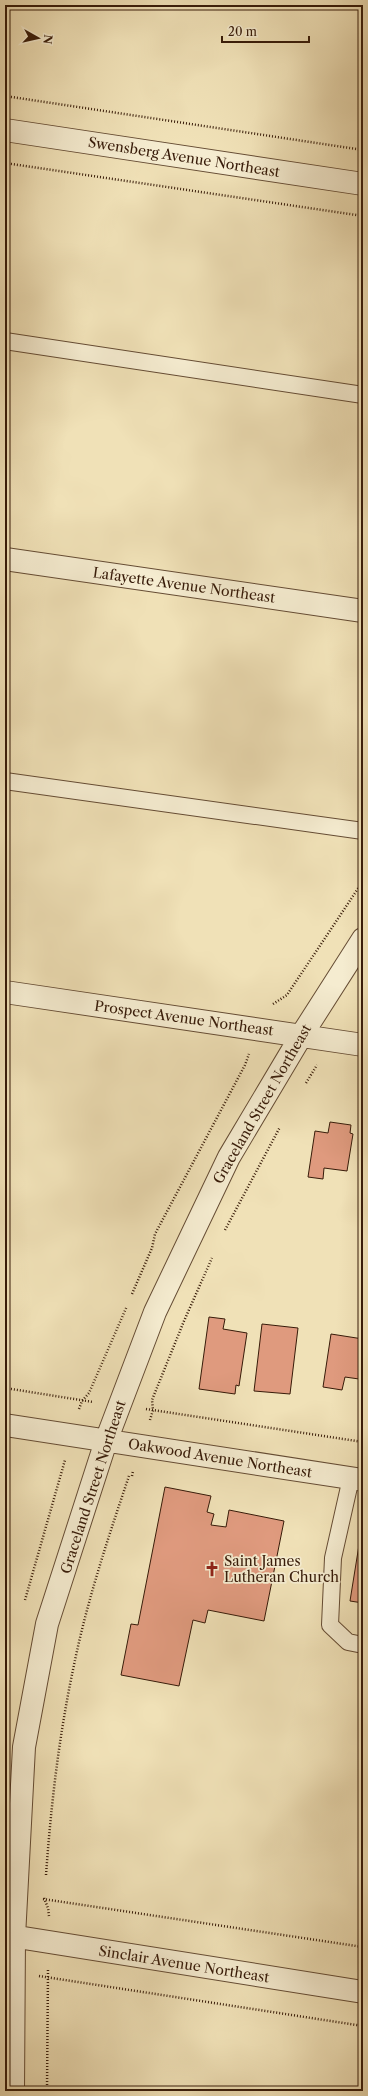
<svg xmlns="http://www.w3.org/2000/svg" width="368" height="2096" viewBox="0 0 368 2096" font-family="'Libre Caslon Text',serif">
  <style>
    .building { fill: #df9a7e; stroke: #371b09 }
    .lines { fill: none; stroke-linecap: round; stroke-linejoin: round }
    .service-casing { stroke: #654c34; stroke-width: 18 }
    .minor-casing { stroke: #654c34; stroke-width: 24 }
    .path { stroke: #371b09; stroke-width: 2.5; stroke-dasharray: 1 2; stroke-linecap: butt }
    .service { stroke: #f5ecd0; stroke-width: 16 }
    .minor { stroke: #f5ecd0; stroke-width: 22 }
    .labels { text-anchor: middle; stroke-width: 3.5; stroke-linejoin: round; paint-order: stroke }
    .street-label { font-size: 14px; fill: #371b09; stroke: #f5ecd0 }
    .poi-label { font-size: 14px; fill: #371b09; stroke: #f5ecd0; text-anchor: start }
  </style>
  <rect width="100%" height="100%" fill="#f0e1b7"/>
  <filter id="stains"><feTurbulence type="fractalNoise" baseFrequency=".005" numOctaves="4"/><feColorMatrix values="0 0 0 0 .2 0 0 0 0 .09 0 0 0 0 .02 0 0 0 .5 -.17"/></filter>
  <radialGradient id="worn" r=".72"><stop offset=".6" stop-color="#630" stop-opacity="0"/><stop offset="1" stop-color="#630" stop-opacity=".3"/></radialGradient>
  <path class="building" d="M330,1122L351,1125L350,1133L353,1134L347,1171L324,1168L323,1179L308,1177L315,1131L328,1133Z
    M209,1317L225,1319L223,1329L247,1333L239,1386L236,1385L235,1394L199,1389Z
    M262,1324L298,1328L290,1394L254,1391Z
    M331,1334L363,1339L359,1379L345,1377L342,1390L323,1387Z
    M165,1487L211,1496L207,1512L214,1514L211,1525L226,1527L229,1510L284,1521L264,1621L208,1610L205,1623L193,1620L179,1686L121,1675L131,1624L138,1625Z
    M359,1545L363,1546V1603L350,1601Z"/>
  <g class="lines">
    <g class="service-casing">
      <path id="service" d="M5,341L363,395
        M5,781L363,831
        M351,1478L333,1558L330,1625L348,1642L363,1645"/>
    </g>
    <g class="minor-casing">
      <path id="minor" d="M5,130L363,184
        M5,559L363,611
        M5,992L363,1045
        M5,1425L363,1480
        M5,1935L363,1992
        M13,2091L14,1937L24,1747L47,1624L106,1441L155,1312L229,1157L301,1036L363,939"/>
    </g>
    <path class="path" d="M5,96L363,150
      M5,163L363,216
      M273,1004L287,995L363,881
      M306,1083L317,1065
      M225,1230L280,1127
      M132,1294L152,1248L155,1234L245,1065L249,1054
      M5,1388L93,1402
      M79,1409L82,1401L89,1393L127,1306
      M146,1409L363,1442
      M150,1420L153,1410L152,1400L184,1321L212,1258
      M132,1476L133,1471
      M25,1600L65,1460
      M5,1692L9,1675
      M46,1875C51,1805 59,1735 74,1665C87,1601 108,1538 129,1476
      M44,1898L48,1908L49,1916
      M43,1899L363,1947
      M39,1976L363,2026
      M47,2091L48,1969"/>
    <use href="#service" class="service"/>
    <use href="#minor" class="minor"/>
  </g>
  <defs>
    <g id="church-bare" transform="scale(1.2)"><path d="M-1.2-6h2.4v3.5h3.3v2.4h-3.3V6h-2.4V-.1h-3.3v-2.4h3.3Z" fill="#8f2418" stroke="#f5ecd0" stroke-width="2.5" paint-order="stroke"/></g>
  </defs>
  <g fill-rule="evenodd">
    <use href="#church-bare" x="212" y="1569"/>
  </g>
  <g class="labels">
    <g class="street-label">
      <text transform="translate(184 157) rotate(9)" y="5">Swensberg Avenue Northeast</text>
      <text transform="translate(184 585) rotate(8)" y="5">Lafayette Avenue Northeast</text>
      <text transform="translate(184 1018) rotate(8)" y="5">Prospect Avenue Northeast</text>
      <text transform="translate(262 1104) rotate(-60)" y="5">Graceland Street Northeast</text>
      <text transform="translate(220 1458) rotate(9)" y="5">Oakwood Avenue Northeast</text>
      <text transform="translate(93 1487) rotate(-72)" y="5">Graceland Street Northeast</text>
      <text transform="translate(184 1964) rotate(9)" y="5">Sinclair Avenue Northeast</text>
    </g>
    <g class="poi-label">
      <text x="224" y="1566">Saint James<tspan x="224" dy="16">Lutheran Church</tspan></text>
    </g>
  </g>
  <rect width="368" height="2096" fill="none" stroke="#f0e1b7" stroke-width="20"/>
  <rect x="6" y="6" width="356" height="2084" fill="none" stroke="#371b09" stroke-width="2"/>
  <rect x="10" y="10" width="348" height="2076" fill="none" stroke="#371b09"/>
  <g transform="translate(38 38) rotate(98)" stroke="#f5ecd0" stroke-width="3" paint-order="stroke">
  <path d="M0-3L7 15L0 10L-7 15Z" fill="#371b09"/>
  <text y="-6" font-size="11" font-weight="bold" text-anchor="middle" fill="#371b09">N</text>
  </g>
  <path d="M222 36v6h87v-6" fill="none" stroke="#371b09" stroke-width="2"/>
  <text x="228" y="36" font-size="12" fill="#371b09" stroke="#f5ecd0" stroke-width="3" paint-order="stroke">20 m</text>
  <rect width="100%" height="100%" filter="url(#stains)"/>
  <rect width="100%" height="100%" fill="url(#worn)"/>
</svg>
